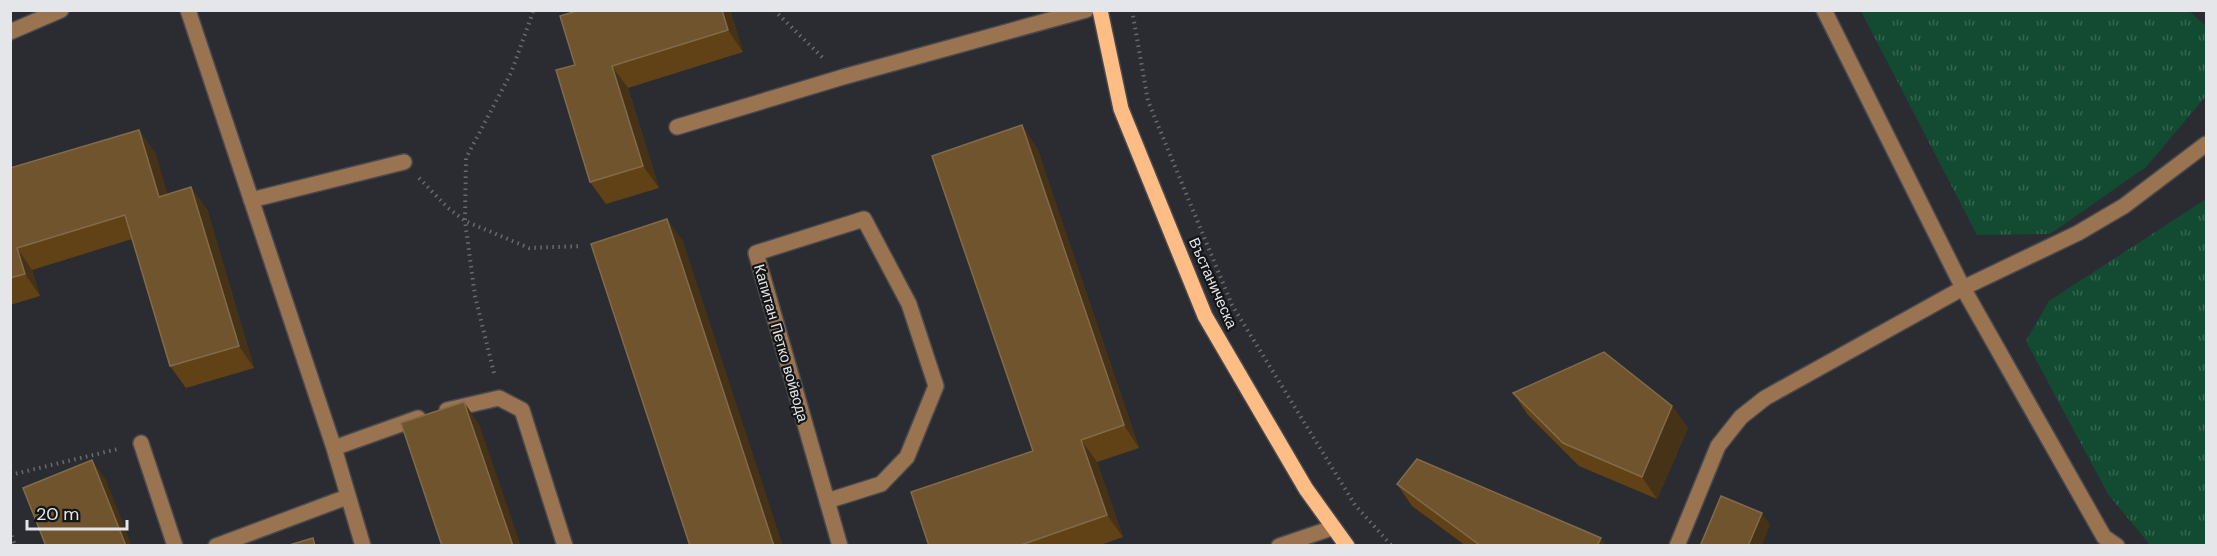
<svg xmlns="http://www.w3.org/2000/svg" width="2217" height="556" viewBox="0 0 2217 556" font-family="'DM Sans',sans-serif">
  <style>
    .grass { fill: url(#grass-tufts) }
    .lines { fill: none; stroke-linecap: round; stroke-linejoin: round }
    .minor-casing { stroke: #494a4e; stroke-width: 18 }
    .major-casing { stroke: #494a4e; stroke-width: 18 }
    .path { stroke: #696a6e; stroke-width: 4; stroke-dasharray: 1.5 4.5; stroke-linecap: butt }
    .minor { stroke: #9a7351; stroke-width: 15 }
    .major { stroke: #fdbd84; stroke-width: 15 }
    .wall { fill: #614216 }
    .shaded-wall { fill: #453217 }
    .building { fill: #6f542d; stroke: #826b4a; stroke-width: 1.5 }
    .labels { text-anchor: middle; stroke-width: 4.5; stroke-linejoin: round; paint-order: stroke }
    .street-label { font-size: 15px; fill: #e5e6e9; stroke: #141517 }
  </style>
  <defs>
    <pattern id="grass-tufts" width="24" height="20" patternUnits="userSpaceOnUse" patternTransform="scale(1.5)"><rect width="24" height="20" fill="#134a32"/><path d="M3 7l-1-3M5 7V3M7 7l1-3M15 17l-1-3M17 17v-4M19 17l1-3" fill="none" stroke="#356450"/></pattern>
  </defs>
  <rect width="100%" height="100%" fill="#2b2c31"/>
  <path class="grass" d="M1861,11H2189L2206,26V96L2146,167L2050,234L1977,235Z
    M2206,199V545H2150L2108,494L2026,341L2049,301Z"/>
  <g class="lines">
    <g class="minor-casing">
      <path id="minor" d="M188,10L334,448L363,546
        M1824,10L1963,288L2104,537L2117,546
        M10,32L61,10
        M677,127L843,77L1086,10
        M251,200L404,162
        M447,410L499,398L522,410L565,546
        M141,443L175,546
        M334,448L418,418
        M827,501L881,484L907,457L936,386L909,304L864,219L756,253L840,546
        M216,546L347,497
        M1279,546L1332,528
        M1677,546L1718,446L1741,417L1765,398L1963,288L2078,233L2124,206L2206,144"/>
    </g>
    <g class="major-casing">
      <path id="major" d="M1100,10L1121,109L1205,316L1306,489L1347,546"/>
    </g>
    <path class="path" d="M774,10L823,58
      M1132,10L1148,101L1232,305L1355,505L1392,546
      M419,178L448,208L465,221L529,248L582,246
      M494,373L475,296L465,221L466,158L511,73L533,12L537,10
      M10,475L118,449
      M10,530L15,546"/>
    <use href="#minor" class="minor"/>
    <use href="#major" class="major"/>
  </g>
  <path class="wall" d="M580,10H730L743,52L628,88L659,188L606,204L590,182L575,65Z
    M1037,148L1139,448L1097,462L1123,537L1098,546H929L1033,451Z
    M155,152L167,194L207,209L254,368L186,388L170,366L132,239L32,270L40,296L10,305V168Z
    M1513,393L1672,406L1688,428L1657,499L1579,466L1528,415Z
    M1397,484L1606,546H1466L1412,506Z"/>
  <path class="shaded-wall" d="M722,10H730L743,52L728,30Z
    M612,66L628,88L659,188L643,166Z
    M1022,125L1037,148L1139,448L1124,425Z
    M139,130L155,152L175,219L159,197Z
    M191,187L207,209L254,368L239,346Z
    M667,219L683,241L783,546H774Z
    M17,248L32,270L40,296L25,274Z
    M464,402L479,424L521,546H513Z
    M1672,406L1688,428L1657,499L1642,477Z
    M1081,440L1097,462L1123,537L1107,515Z
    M92,460L106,480L132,546H126Z
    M1762,513L1770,525L1762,546H1748Z
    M1601,538L1606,546H1597Z"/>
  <path class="building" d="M580,10H722L728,30L612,66L643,166L590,182L556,70L575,65L560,16Z
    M1022,125L1124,425L1081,440L1107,515L1018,546H929L911,492L1033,451L932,156Z
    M139,130L159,197L191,187L239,346L170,366L125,215L17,248L25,274L10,278V168Z
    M667,219L774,546H690L591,244Z
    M1604,352L1672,406L1642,477L1563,443L1513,393Z
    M464,402L513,546H442L401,423Z
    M1417,459L1601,538L1597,546H1481L1397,484Z
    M92,460L126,546H46L23,488Z
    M1721,496L1762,513L1748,546H1704L1701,544Z
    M313,538L315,546H286Z"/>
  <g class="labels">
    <g class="street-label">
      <text transform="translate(1213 283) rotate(66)" y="5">Въстаническа</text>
      <text transform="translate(781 343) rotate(74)" y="5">Капитан Петко войвода</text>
    </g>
  </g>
  <rect width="2217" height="556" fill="none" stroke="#e5e6e9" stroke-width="24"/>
  <path d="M27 520v9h100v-9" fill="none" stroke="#e5e6e9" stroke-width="3"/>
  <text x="36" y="520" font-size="18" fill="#e5e6e9" stroke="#141517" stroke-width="4.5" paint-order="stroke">20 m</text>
</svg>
